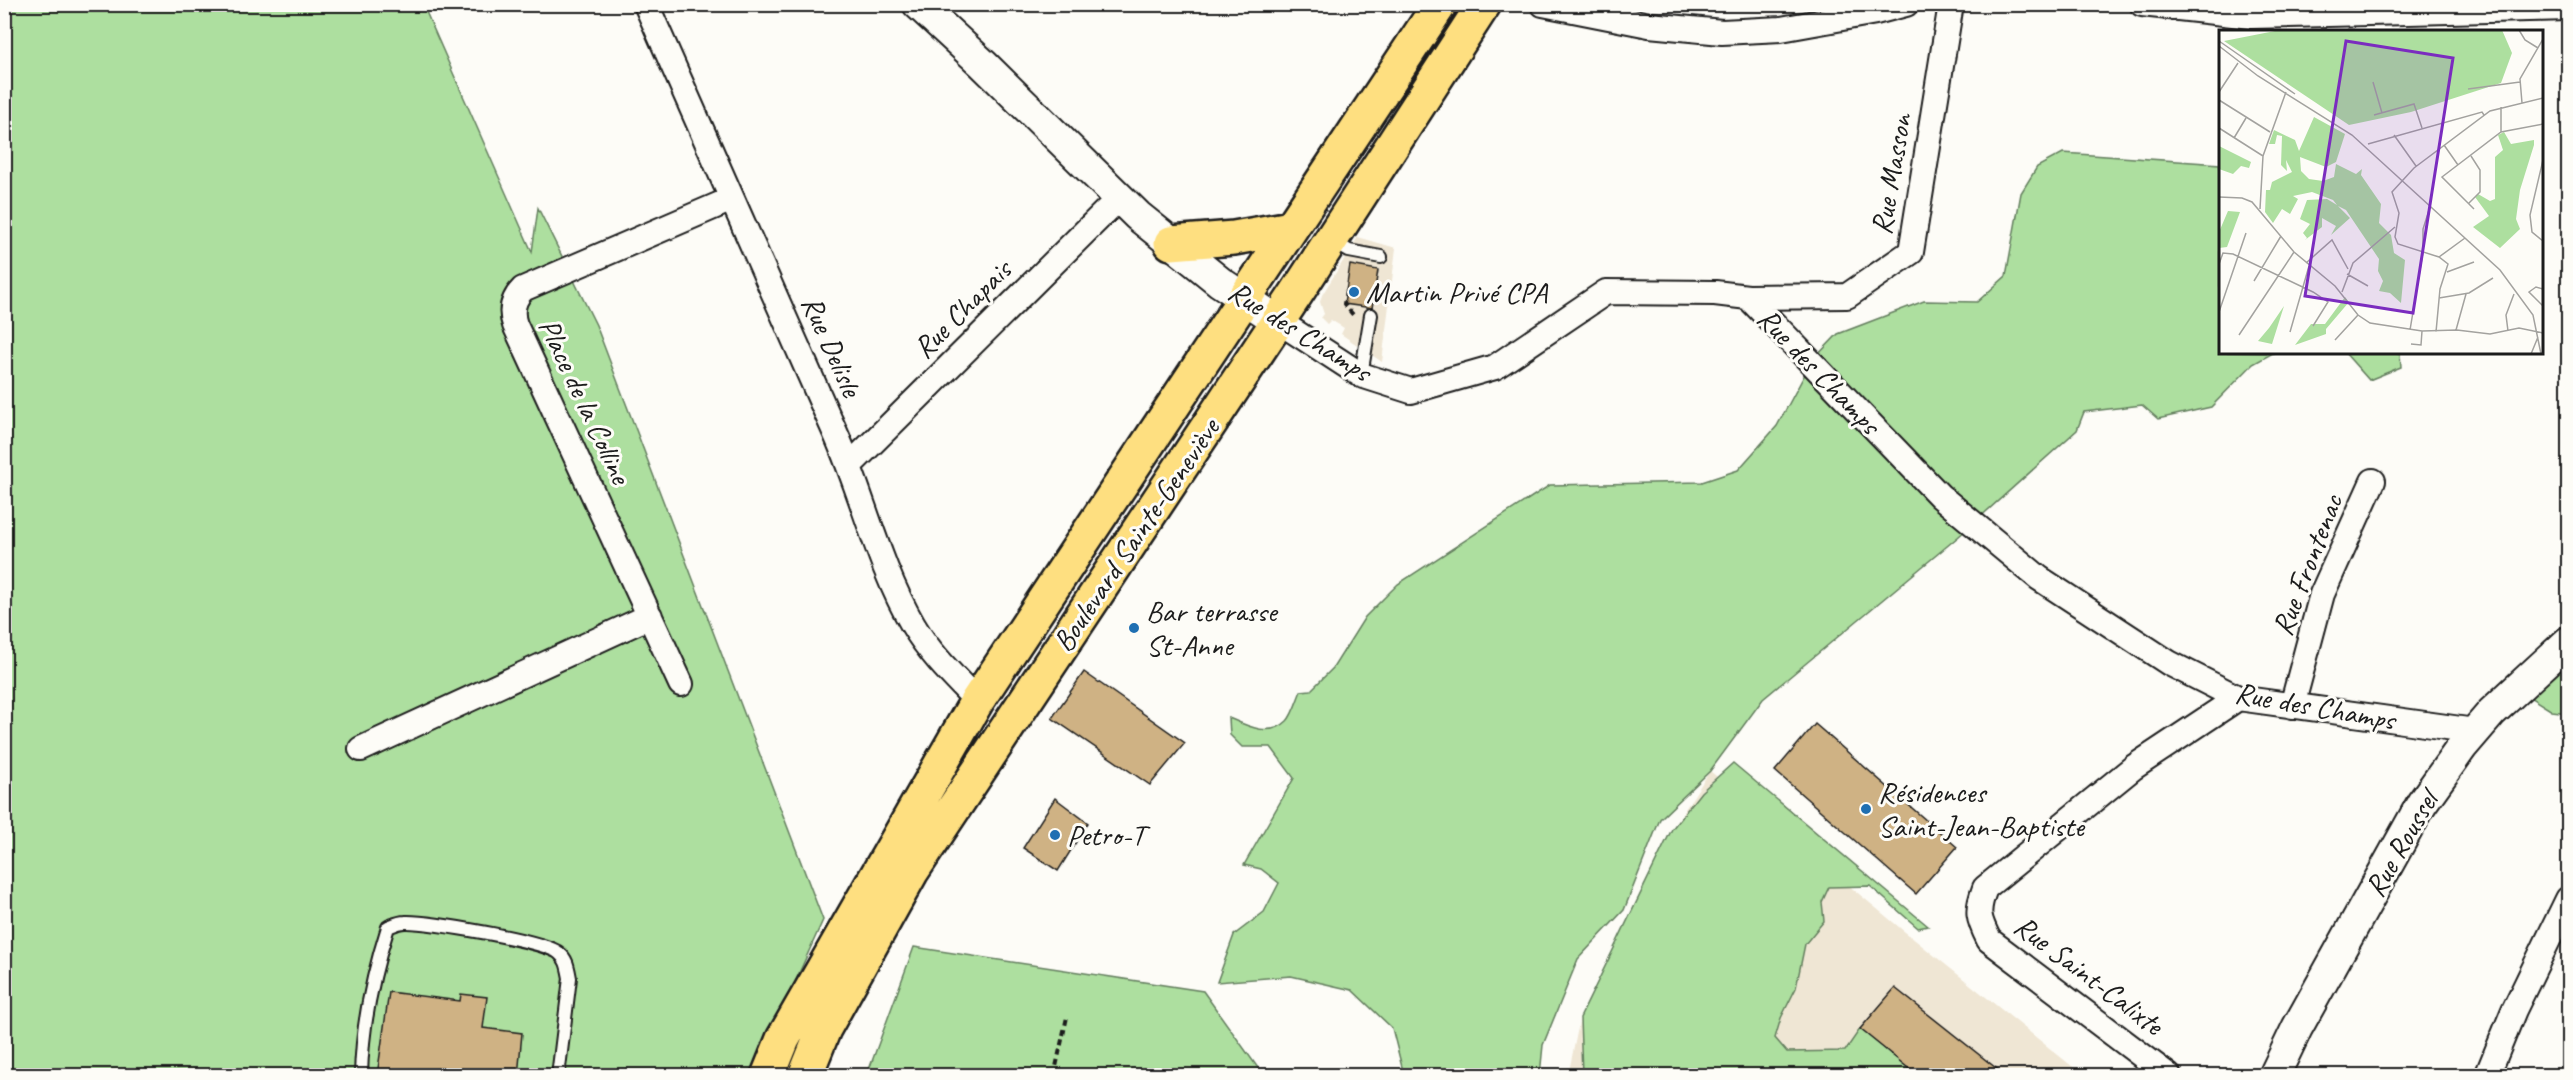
<svg xmlns="http://www.w3.org/2000/svg" width="2573" height="1080" viewBox="0 0 2573 1080" font-family="Caveat,sans-serif">
  <style>
    .built { fill: #efe6d4 }
    .green { fill: #addf9f; stroke: #647e5e; stroke-width: 1.5 }
    .building { fill: #cfb284; stroke: #1c1c1c; stroke-width: 1.5 }
    .lines { fill: none; stroke-linecap: round; stroke-linejoin: round }
    .service-casing { stroke: #1c1c1c; stroke-width: 16 }
    .minor-casing { stroke: #1c1c1c; stroke-width: 28 }
    .tertiary-casing { stroke: #1c1c1c; stroke-width: 34 }
    .primary-casing { stroke: #1c1c1c; stroke-width: 38 }
    .path { stroke: #1c1c1c; stroke-width: 4; stroke-dasharray: 6 4.5; stroke-linecap: butt }
    .service { stroke: #fdfcf7; stroke-width: 12 }
    .minor { stroke: #fdfcf7; stroke-width: 24 }
    .tertiary { stroke: #fdfcf7; stroke-width: 30 }
    .primary { stroke: #fedf80; stroke-width: 33 }
    .poi-dot { fill: #1f6fb2; stroke: #fdfcf7; stroke-width: 2 }
    .labels { text-anchor: middle; stroke-width: 6; stroke-linejoin: round; paint-order: stroke }
    .street-label { font-size: 30px; fill: #1c1c1c; stroke: #fdfcf7 }
    .poi-label { font-size: 30px; fill: #1c1c1c; stroke: #fdfcf7; text-anchor: start }
    .inset-road { fill: none; stroke: #a3a29f; stroke-width: 1.5 }
    .view { fill: #7b2cbf; fill-opacity: 0.15; stroke: #7b2cbf; stroke-width: 3 }
    .inset-edge { fill: none; stroke: #1c1c1c; stroke-width: 3 }
  </style>
  <rect width="100%" height="100%" fill="#fdfcf7"/>
  <filter id="ink" filterUnits="userSpaceOnUse"><feTurbulence type="fractalNoise" baseFrequency=".0167" numOctaves="2"/><feDisplacementMap in="SourceGraphic" scale="12" xChannelSelector="R" yChannelSelector="G"/><feConvolveMatrix kernelMatrix="1 2 1 2 8 2 1 2 1" color-interpolation-filters="sRGB"/></filter>
  <g filter="url(#ink)">
    <path class="built" d="M1358,237L1396,248L1382,362L1341,334L1344,328L1331,320L1327,324L1321,318L1324,314L1320,302L1322,295Z
      M1710,771L1905,932L2083,1075L1568,1076L1580,1018L1672,829Z"/>
    <path class="green" d="M5,5H423L532,252L538,208L596,325L823,920L753,1075L5,1076Z
      M2063,153L2220,164V352L2273,353L2253,364L2211,407L2158,419L2142,405L2084,412L2077,430L1958,537L1763,699L1710,771L1660,819L1624,910L1578,959L1543,1045L1540,1075H1404L1392,1028L1352,990L1291,976L1217,982L1234,935L1264,912L1279,883L1261,869L1244,865L1294,778L1271,747H1242L1230,735L1229,718C1247,726 1270,738 1287,721C1293,715 1297,700 1301,691L1311,690L1333,668L1365,617L1398,584L1550,485L1702,482L1738,470L1777,426L1812,361L1838,334L1924,301L1977,302L2006,276L2021,193L2037,167Z
      M2345,353H2400L2401,367L2369,380Z
      M2568,651V713L2552,711L2520,691Z
      M1733,763L1928,926L1918,928L1870,886L1829,887L1822,902L1824,921L1805,944L1796,988L1781,1018L1775,1038L1787,1052L1845,1051L1860,1029L1918,1075H1582L1580,1018L1672,829L1701,792Z
      M914,947L1203,991L1263,1075H867Z"/>
    <path class="building" d="M1350,265L1378,270L1372,308L1344,304Z
      M1084,672L1185,743L1150,785L1052,718Z
      M1815,724L1957,847L1916,894L1775,771Z
      M1055,798L1088,823L1058,871L1023,848Z
      M1895,988L2006,1076H1918L1860,1029Z
      M389,992L460,1001L461,994L487,997L483,1028L522,1033L518,1076H377Z"/>
    <g class="lines">
      <g class="service-casing">
        <path id="service" d="M1332,241L1349,251L1381,257
          M1361,375L1371,315
          M361,1076C362,1026 373,974 388,927C393,925 399,922 405,922C427,921 545,941 559,953C567,959 568,968 570,978L558,1076"/>
      </g>
      <g class="minor-casing">
        <path id="minor" d="M646,4C709,147 772,289 835,432C863,495 878,565 913,625C930,654 954,677 977,701
          M1543,4L1649,25L1722,32L1781,29L1876,12L1906,4
          M2142,4L2251,16L2568,8
          M1748,297L1940,496L2039,578L2169,663L2238,698L2475,731
          M1278,321L1361,375L1411,391L1495,367L1606,292L1715,293L1748,297L1847,296L1911,252L1951,4
          M850,465L1119,198
          M681,684L515,325C510,311 513,299 523,289L732,199
          M2292,706L2322,594L2373,481
          M361,749L650,616
          M2169,1076L1989,940C1978,918 1976,912 1985,888L2134,767L2238,698
          M2487,1076L2514,1010L2568,899"/>
      </g>
      <g class="tertiary-casing">
        <path id="tertiary" d="M918,4L983,64L1138,216L1220,282L1278,321
          M2274,1076L2297,1028L2422,803L2462,747L2492,712L2568,642"/>
      </g>
      <g class="primary-casing">
        <path id="primary" d="M1171,243L1234,238L1291,228
          M768,1076L783,1039L977,701L1440,4
          M805,1076L824,1029L912,871L1296,294L1484,4"/>
      </g>
      <path class="path" d="M1346,291L1344,304L1354,316
        M1054,1076L1067,1017"/>
      <use href="#service" class="service"/>
      <use href="#minor" class="minor"/>
      <use href="#tertiary" class="tertiary"/>
      <use href="#primary" class="primary"/>
    </g>
  </g>
  <g class="poi-dot">
    <circle cx="1354" cy="292" r="6"/>
    <circle cx="1134" cy="628" r="6"/>
    <circle cx="1866" cy="809" r="6"/>
    <circle cx="1055" cy="835" r="6"/>
  </g>
  <g class="labels">
    <g class="street-label">
      <text transform="translate(1891 174) rotate(-80)" y="10">Rue Masson</text>
      <text transform="translate(962 309) rotate(-45)" y="10">Rue Chapais</text>
      <text transform="translate(1300 331) rotate(32)" y="10">Rue des Champs</text>
      <text transform="translate(832 346) rotate(66)" y="10">Rue Delisle</text>
      <text transform="translate(1819 371) rotate(46)" y="10">Rue des Champs</text>
      <text transform="translate(585 401) rotate(65)" y="10">Place de la Colline</text>
      <text transform="translate(1136 535) rotate(-56)" y="10">Boulevard Sainte-Geneviève</text>
      <text transform="translate(2307 565) rotate(-69)" y="10">Rue Frontenac</text>
      <text transform="translate(2315 706) rotate(10)" y="10">Rue des Champs</text>
      <text transform="translate(2401 844) rotate(-60)" y="10">Rue Roussel</text>
      <text transform="translate(2089 975) rotate(37)" y="10">Rue Saint-Calixte</text>
    </g>
    <g class="poi-label">
      <text x="1366" y="302">Martin Privé CPA</text>
      <text x="1146" y="621">Bar terrasse<tspan x="1146" dy="34">St-Anne</tspan></text>
      <text x="1878" y="802">Résidences<tspan x="1878" dy="34">Saint-Jean-Baptiste</tspan></text>
      <text x="1067" y="845">Petro-T</text>
    </g>
  </g>
  <g transform="translate(2219 30)">
    <rect width="324" height="324" fill="#fdfcf7"/>
    <path d="M61,0H283L293,23L282,53L192,82L130,95L5,11ZM95,87L126,104L117,132L107,137L81,127L82,141L90,149L104,151L115,147L117,134L137,144L143,139L142,145L162,174L160,193L172,205L175,223L186,230L182,273L171,263L160,261L164,251L159,241L160,229L127,180L119,176L131,188L112,205L117,196L103,188V197L86,210L88,208L84,203L91,194L81,189L88,170L108,169L118,175L114,170L93,162L74,166L79,169L71,184L63,179L54,193L46,182L47,160H51L53,152L73,142L67,130L68,141L62,135L63,106L58,105L56,114H50L55,100L76,110L80,121ZM285,102L292,114L315,110V115L301,160L297,189L301,199L281,218L254,197L270,186L256,167L259,164L271,171L276,169V127L284,120L279,105ZM0,116L32,132L30,138L22,136L14,144L0,139ZM9,181L21,182L8,217L0,218V202ZM126,267L130,272L107,299V304L76,315L92,294H106ZM65,276L53,314L39,311L50,298Z" fill="#addf9f"/>
    <path class="inset-road" d="M300,0L306,10L319,18M0,11L76,64M0,16L39,46L133,105L281,240L314,285L322,324M154,52L163,83M249,59L301,52M0,62L19,33M0,70L51,102M303,73L301,49L324,9M282,77V102M155,85L195,74L203,98M0,98L44,126M175,105L197,136M15,108L27,88M149,114L263,82L265,85M225,115L239,135M324,130L311,185L313,202L324,211M0,167L23,168L33,172L75,222L116,256L139,285L151,293L203,301L238,300L271,304L300,298L324,303M249,174L261,162V140L252,126M41,179L44,126L67,62M255,179L223,147L282,102L324,94M220,227L246,208M87,233L113,210L129,239M0,234L4,223L14,224L94,262L109,272L94,296M228,242L255,232M128,244L149,256M35,251L62,206M324,259L317,257L310,262L324,276M123,262L134,233L176,197M220,268L250,263L274,248M0,282L27,203M191,300L204,222V199L211,177M237,300L247,264M289,301L287,285L295,264M71,302L90,236M217,302L221,259L229,234L220,227L179,214L176,207L180,183L173,162L195,138L271,81L324,68M20,305L75,222M116,310L139,285M192,314L202,315L203,301M312,324L319,307"/>
    <path class="view" d="M127,11L234,28L194,283L86,266Z"/>
    <rect width="324" height="324" class="inset-edge"/>
  </g>
  <rect width="2573" height="1080" fill="none" stroke="#fdfcf7" stroke-width="24"/>
  <rect x="12" y="12" width="2549" height="1056" fill="none" stroke="#1c1c1c" stroke-width="2" filter="url(#ink)"/>
</svg>
